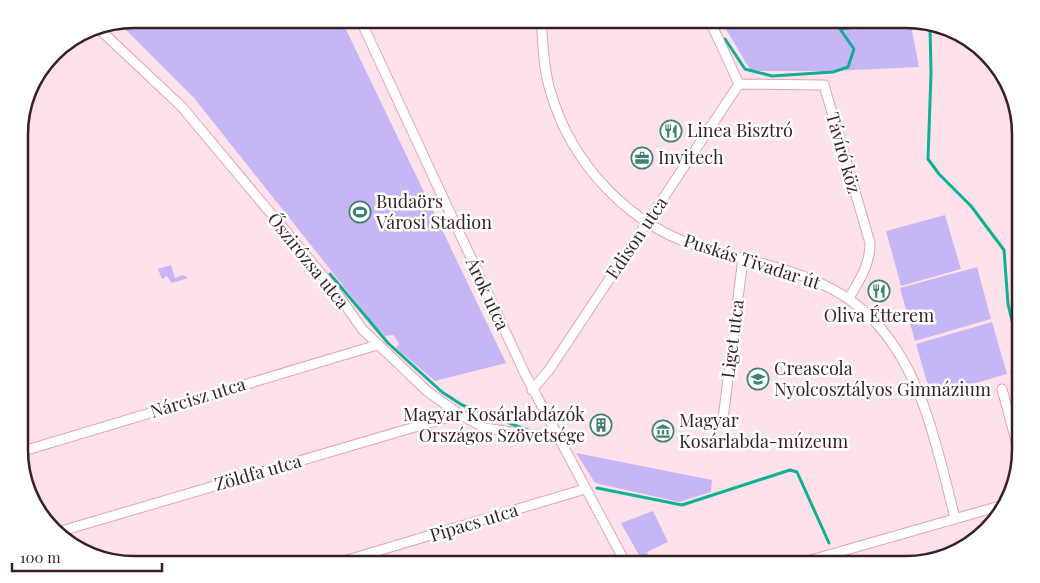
<svg xmlns="http://www.w3.org/2000/svg" width="1040" height="583" viewBox="0 0 1040 583" font-family="'Playfair Display',serif">
  <style>
    .green { fill: #c7b6f5 }
    .lines { fill: none; stroke-linecap: round; stroke-linejoin: round }
    .stream { stroke: #10af94; stroke-width: 3 }
    .street-casing { stroke: #e2a2b8; stroke-width: 11 }
    .street { stroke: #fff; stroke-width: 9 }
    .labels { text-anchor: middle; stroke-width: 5; stroke-linejoin: round; paint-order: stroke }
    .poi-label { font-size: 18px; fill: #371e27; stroke: #fff; text-anchor: start }
    .street-label { font-size: 18px; fill: #371e27; stroke: #fff }
    .rim { fill: none; stroke: #371e27; stroke-width: 2.5 }
  </style>
  <rect width="100%" height="100%" fill="#fee2eb"/>
  <path class="green" d="M133,19H341L506,363L435,381L396,348L399,343L393,335L385,336L372,322L194,98L118,22Z
    M720,19H907L910,20L919,67L833,71H751Z
    M945,215L961,269L901,286L886,231Z
    M171,265L175,278L183,275L188,278L172,283L167,276L162,279L158,269Z
    M977,267L991,319L915,341L900,288Z
    M992,322L1007,374L931,396L916,344Z
    M1021,368V411L1010,371Z
    M576,453L712,480L711,492L679,502L595,483Z
    M653,511L668,542L647,552L652,564H644L621,523Z
    M973,540C956,557 910,568 887,563Z"/>
  <g class="lines">
    <path class="stream" d="M930,25L931,73L928,159L939,174L971,206L1004,250L1008,304L1012,321L1021,326
      M725,39L745,69L772,76L833,72L848,67L854,49L840,29L911,20
      M330,274L388,343L442,392L462,405L530,431
      M597,488L682,505L790,470L797,472L829,543"/>
    <g class="street-casing">
      <path id="street" d="M360,19L525,374L626,564
        M541,19C543,42 543,67 550,90C571,165 632,229 707,249C767,266 834,275 877,324C924,376 938,452 955,518
        M709,19L739,84
        M96,26L182,107L333,288L363,330L427,391L459,414L485,428L532,435H556
        M739,84L824,85L870,243C870,265 860,279 849,298
        M1002,389L1021,459
        M532,390L549,370L739,84
        M723,419L743,258
        M20,452L377,345
        M58,532L459,414
        M334,564L585,489
        M797,564L1007,504"/>
    </g>
    <use href="#street" class="street"/>
  </g>
  <defs>
    <g id="restaurant-ring" transform="scale(1.125)"><circle r="9.5" fill="#fff" stroke="#408272" stroke-width="1.5"/><path d="M-5-6h1v4h1v-4h1v4h1v-4h1v5L-1.5 .5V6h-2V.5L-5-1ZM5-6V6H3V1.5H1.5Q1.5-4 5-6Z" fill="#408272"/></g>
    <g id="office-ring" transform="scale(1.125)"><circle r="9.5" fill="#fff" stroke="#408272" stroke-width="1.5"/><path d="M-6-3h4V-5.5h4V-3h4V5H-6ZM-1-4.5V-3h2v-1.5ZM-6 0V1H6V0Z" fill="#408272"/></g>
    <g id="stadium-ring" transform="scale(1.125)"><circle r="9.5" fill="#fff" stroke="#408272" stroke-width="1.5"/><path d="M0-5a6.5 5 0 1 0 0 10a6.5 5 0 1 0 0-10ZM-3.5-1.8h7v3.6h-7Z" fill="#408272"/></g>
    <g id="school-ring" transform="scale(1.125)"><circle r="9.5" fill="#fff" stroke="#408272" stroke-width="1.5"/><path d="M0-5L7-2L0 1L-7-2ZM-4 1L0 2.5L4 1V4Q0 6-4 4Z" fill="#408272"/></g>
    <g id="building-ring" transform="scale(1.125)"><circle r="9.5" fill="#fff" stroke="#408272" stroke-width="1.5"/><path d="M-4-6H4V6H1V3H-1V6H-4ZM-2.5-4.3h1.7v1.8h-1.7ZM.8-4.3h1.7v1.8H.8ZM-2.5-1h1.7V.8h-1.7ZM.8-1h1.7V.8H.8Z" fill="#408272"/></g>
    <g id="museum-ring" transform="scale(1.125)"><circle r="9.5" fill="#fff" stroke="#408272" stroke-width="1.5"/><path d="M0-6L6-3V-2H-6V-3ZM-5-1h2V3h-2ZM-1-1h2V3h-2ZM3-1h2V3H3ZM-6 4H6V6H-6Z" fill="#408272"/></g>
  </defs>
  <g fill-rule="evenodd">
    <use href="#restaurant-ring" x="671" y="131"/>
    <use href="#office-ring" x="642" y="158"/>
    <use href="#stadium-ring" x="360" y="212"/>
    <use href="#restaurant-ring" x="879" y="291"/>
    <use href="#school-ring" x="758" y="379"/>
    <use href="#building-ring" x="601" y="425"/>
    <use href="#museum-ring" x="663" y="431"/>
  </g>
  <g class="labels">
    <g class="poi-label">
      <text x="687" y="137">Linea Bisztró</text>
      <text x="658" y="164">Invitech</text>
      <text x="376" y="208">Budaörs<tspan x="376" dy="21">Városi Stadion</tspan></text>
      <text x="879" y="322" text-anchor="middle">Oliva Étterem</text>
      <text x="774" y="375">Creascola<tspan x="774" dy="21">Nyolcosztályos Gimnázium</tspan></text>
      <text x="585" y="421" text-anchor="end">Magyar Kosárlabdázók<tspan x="585" dy="21">Országos Szövetsége</tspan></text>
      <text x="679" y="427">Magyar<tspan x="679" dy="21">Kosárlabda-múzeum</tspan></text>
    </g>
    <g class="street-label">
      <text transform="translate(843 153) rotate(74)" y="6">Távíró köz</text>
      <text transform="translate(637 238) rotate(-56)" y="6">Edison utca</text>
      <text transform="translate(308 261) rotate(51)" y="6">Őszirózsa utca</text>
      <text transform="translate(752 262) rotate(18)" y="6">Puskás Tivadar út</text>
      <text transform="translate(487 294) rotate(65)" y="6">Árok utca</text>
      <text transform="translate(733 339) rotate(-83)" y="6">Liget utca</text>
      <text transform="translate(198 398) rotate(-17)" y="6">Nárcisz utca</text>
      <text transform="translate(258 473) rotate(-16)" y="6">Zöldfa utca</text>
      <text transform="translate(474 523) rotate(-17)" y="6">Pipacs utca</text>
    </g>
  </g>
  <path d="M0 0H1040V583H0ZM134 28H906A106 106 0 0 1 1012 134V450A106 106 0 0 1 906 556H134A106 106 0 0 1 28 450V134A106 106 0 0 1 134 28Z" fill="#fff" fill-rule="evenodd"/>
  <path class="rim" d="M134 28H906A106 106 0 0 1 1012 134V450A106 106 0 0 1 906 556H134A106 106 0 0 1 28 450V134A106 106 0 0 1 134 28Z"/>
  <path d="M12 563v8h150v-8" fill="none" stroke="#371e27" stroke-width="2.5"/>
  <text x="20" y="563" font-size="15" fill="#371e27" stroke="#ffffff" stroke-width="4" paint-order="stroke">100 m</text>
</svg>
